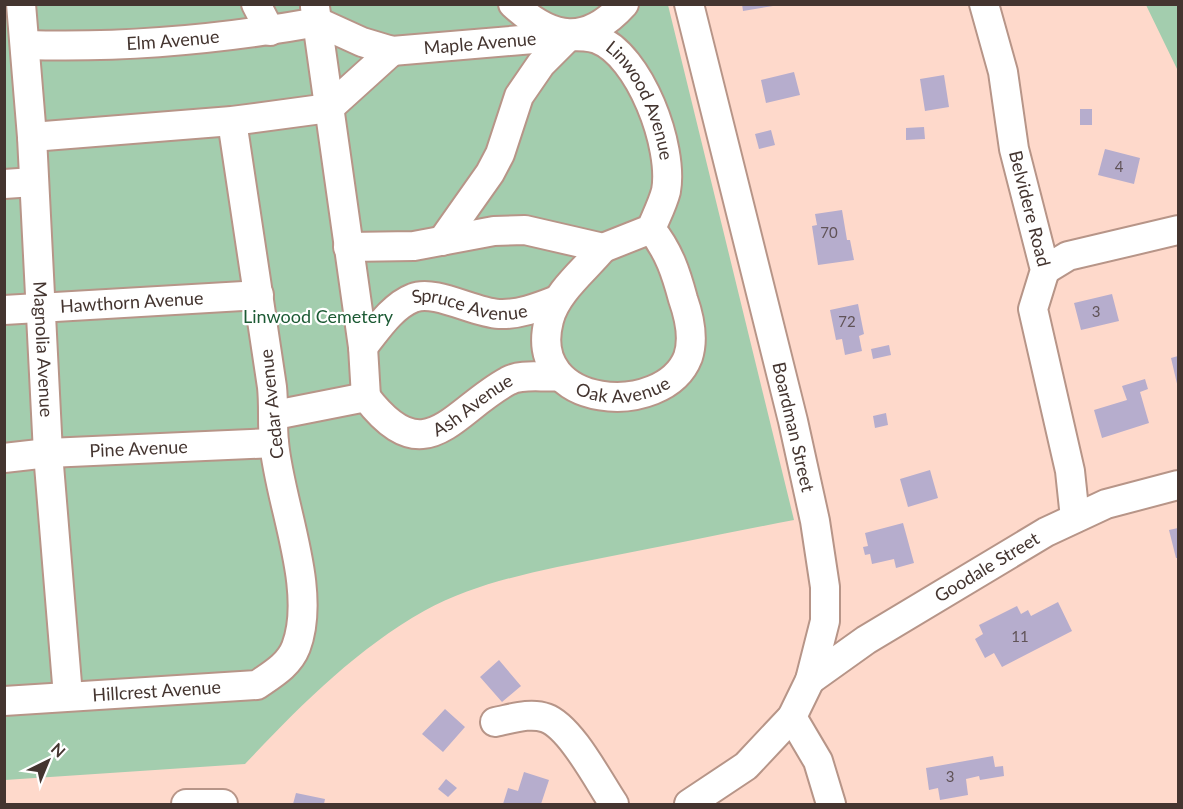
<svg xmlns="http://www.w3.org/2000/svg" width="1183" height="809" viewBox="0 0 1183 809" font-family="Lato,sans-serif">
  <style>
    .green { fill: #a3cdae }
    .building { fill: #b6adcd }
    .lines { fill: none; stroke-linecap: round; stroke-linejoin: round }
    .minor-casing { stroke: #b79588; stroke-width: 32 }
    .minor { stroke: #fff; stroke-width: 28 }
    .labels { text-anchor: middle; stroke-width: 4.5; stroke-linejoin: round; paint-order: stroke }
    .number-label { font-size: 15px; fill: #605357 }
    .street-label { font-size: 18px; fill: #443530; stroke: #fff }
    .park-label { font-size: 18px; fill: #1c5a34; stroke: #fff }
  </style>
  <rect width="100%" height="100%" fill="#fed9cb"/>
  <path class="green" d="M5,5H668L794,520C732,532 669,545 607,557C544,570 481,580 424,611C355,650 299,707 245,764L5,780Z
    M1146,5H1178V71Z"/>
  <path class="building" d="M742,4H773V6L743,11Z
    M794,72L800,95L766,103L761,80Z
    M944,75L949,107L925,111L920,79Z
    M1080,109H1092V125H1080Z
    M924,127L925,139L906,140V128Z
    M771,130L775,145L759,149L755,134Z
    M1105,149L1140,158L1134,184L1098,175Z
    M842,210L847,240H850L854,260L818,265L812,226L817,225L815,214Z
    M1112,294L1119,321L1081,330L1074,303Z
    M858,304L864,334L859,336L862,351L845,355L842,339L836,340L830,310Z
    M889,345L891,355L873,359L871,349Z
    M1178,356V388L1171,358Z
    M1145,379L1148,389L1140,392L1149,423L1102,438L1094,410L1127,400L1122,386Z
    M886,413L888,425L875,428L873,416Z
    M930,470L938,498L908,507L900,479Z
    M903,523L914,563L896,568L894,559L872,564L870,554L865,555L863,547L868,546L865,533Z
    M1178,528V558H1176L1169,530Z
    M1058,602L1072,631L1002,667L994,653L985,658L975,639L983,634L979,625L1017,606L1021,614L1028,610L1031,616Z
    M499,660L521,686L502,702L480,677Z
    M445,709L465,727L443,752L422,734Z
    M993,756L995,767L1003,766L1004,776L980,780L979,776L966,779L968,795L940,800L938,788L929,790L926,768Z
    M524,772L549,780L541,804H503L508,788L518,791Z
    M446,779L457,788L448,797L438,789Z
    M296,793L325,799L324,804H293Z"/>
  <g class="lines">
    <g class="minor-casing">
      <g id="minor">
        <path id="s1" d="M21,4L32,137L48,453L68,696"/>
        <path d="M256,4L270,31"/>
        <path d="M513,4C552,40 586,46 624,4"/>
        <path id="s2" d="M984,4L1003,72L1014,149L1045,270L1033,309L1070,471L1075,518"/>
        <path d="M315,7L363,347L366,397"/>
        <path id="s3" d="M318,22L362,42L392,51L569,36C578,36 589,36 597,39C640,55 674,147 666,191C663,203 656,217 651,229L603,248L525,230L494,231L414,246L348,247"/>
        <path id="s4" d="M26,45C121,48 224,39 318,22"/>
        <path d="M32,137L232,121L329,108L392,51"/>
        <path d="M4,184L34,182"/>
        <path d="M442,241L490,173L500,154L519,96L541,64L569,36"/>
        <path id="s5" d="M603,248C586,269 556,292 549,320C525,410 664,419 688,357C694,339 689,316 683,299C676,273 669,251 651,229"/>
        <path d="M1045,270L1068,256L1178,230"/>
        <path id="s6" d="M4,310L259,295"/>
        <path id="s7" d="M363,347C376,331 392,306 413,298C435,289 474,313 499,314C519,315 539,307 557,300"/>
        <path id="s8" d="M366,397C426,475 452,411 508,381C522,373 543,378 559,376"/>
        <path d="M275,415L366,397"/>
        <path id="s9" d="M4,458L48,453L274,443"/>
        <path id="s10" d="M810,680L866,640L1046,532L1106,504L1178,485"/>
        <path id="s11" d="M4,701L257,685C273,674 289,665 296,647C318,589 279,502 274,442C272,424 274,406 272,387L232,121"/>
        <path d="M792,717L818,761L831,804"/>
        <path d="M495,722C511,719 530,712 546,718C571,727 599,782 614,804"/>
        <path d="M186,804H223"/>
        <path d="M689,804L746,766L792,717L810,680L825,621V587L815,521L793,421L689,4"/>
      </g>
    </g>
    <use href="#minor" class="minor"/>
  </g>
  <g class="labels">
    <g class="number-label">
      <text x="1119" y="172">4</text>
      <text x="829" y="238">70</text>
      <text x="1096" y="317">3</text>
      <text x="847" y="327">72</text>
      <text x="1020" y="642">11</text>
      <text x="950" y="782">3</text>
    </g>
    <g class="street-label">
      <text dy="6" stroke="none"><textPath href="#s4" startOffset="147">Elm Avenue</textPath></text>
      <text dy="6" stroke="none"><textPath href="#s3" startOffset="168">Maple Avenue</textPath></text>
      <text dy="6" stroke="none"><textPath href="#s3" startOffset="364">Linwood Avenue</textPath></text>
      <text dy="6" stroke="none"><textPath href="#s2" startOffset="210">Belvidere Road</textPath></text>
      <text dy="6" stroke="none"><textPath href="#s6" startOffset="128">Hawthorn Avenue</textPath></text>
      <text dy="6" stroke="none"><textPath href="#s7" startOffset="129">Spruce Avenue</textPath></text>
      <text dy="6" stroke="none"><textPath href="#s1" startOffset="346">Magnolia Avenue</textPath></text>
      <text dy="6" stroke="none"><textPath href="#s5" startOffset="219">Oak Avenue</textPath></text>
      <text transform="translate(272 404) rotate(-96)" y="6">Cedar Avenue</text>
      <text dy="6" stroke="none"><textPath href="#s8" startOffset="129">Ash Avenue</textPath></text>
      <text transform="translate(793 427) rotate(77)" y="6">Boardman Street</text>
      <text dy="6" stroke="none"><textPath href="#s9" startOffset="135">Pine Avenue</textPath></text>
      <text dy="6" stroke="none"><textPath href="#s10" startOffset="210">Goodale Street</textPath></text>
      <text dy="6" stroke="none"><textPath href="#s11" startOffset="153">Hillcrest Avenue</textPath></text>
    </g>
    <g class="park-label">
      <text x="318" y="323">Linwood Cemetery</text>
    </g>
  </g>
  <rect width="1183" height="809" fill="none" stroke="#443530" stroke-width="12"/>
  <g transform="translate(48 761) rotate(43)" stroke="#ffffff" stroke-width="4.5" paint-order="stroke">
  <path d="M0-4.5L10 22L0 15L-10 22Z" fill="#443530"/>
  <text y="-9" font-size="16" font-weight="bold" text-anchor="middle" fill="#443530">N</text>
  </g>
</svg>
